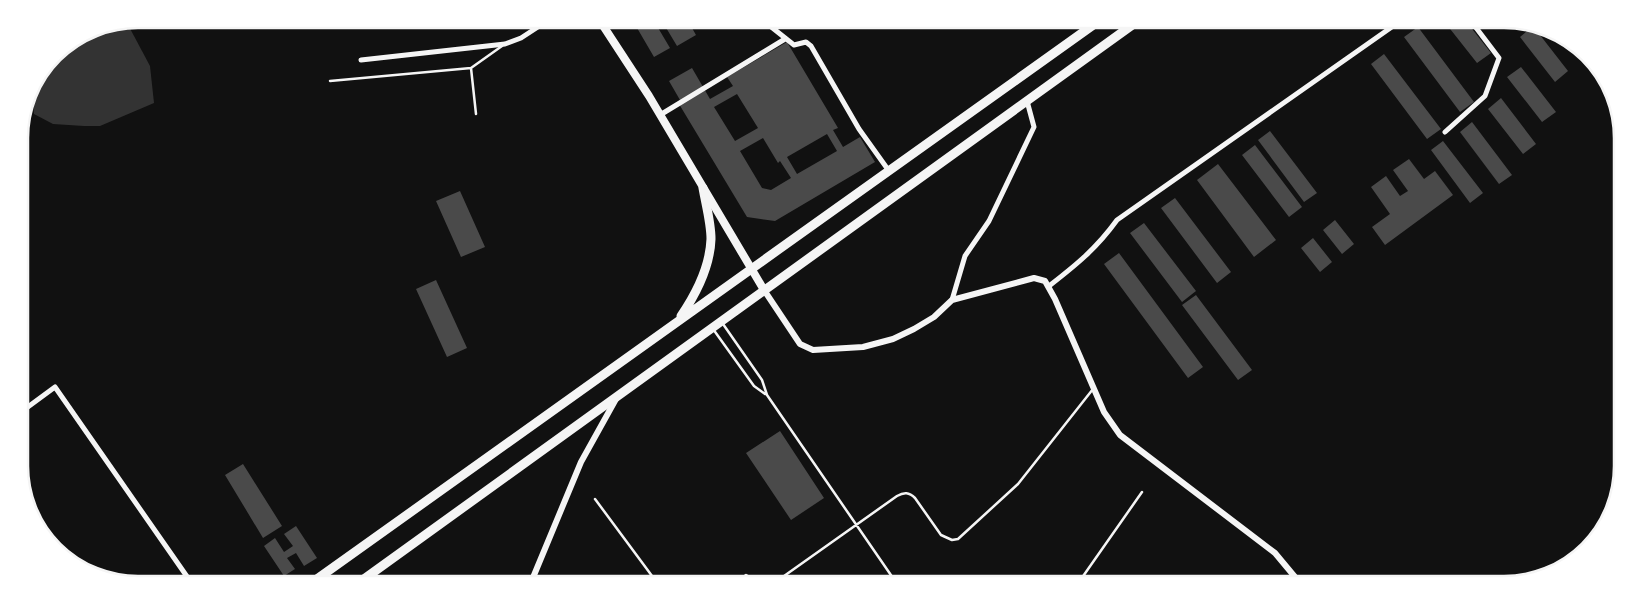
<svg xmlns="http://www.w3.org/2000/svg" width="1641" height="603" viewBox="0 0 1641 603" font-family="'Varela Round',sans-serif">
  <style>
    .water { fill: #333 }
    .building { fill: #4a4a4a; fill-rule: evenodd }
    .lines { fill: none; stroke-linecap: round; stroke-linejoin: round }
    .service { stroke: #f5f5f5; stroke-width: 2.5 }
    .minor { stroke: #f5f5f5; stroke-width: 5 }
    .tertiary { stroke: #f5f5f5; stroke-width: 6 }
    .secondary { stroke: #f5f5f5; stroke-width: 8 }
    .primary { stroke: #f5f5f5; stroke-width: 9 }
    .rim { fill: none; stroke: #f5f5f5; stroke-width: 2.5 }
  </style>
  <rect width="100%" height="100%" fill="#111"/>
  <path class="water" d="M126,21L150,66L154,103L100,126H84L53,124L34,114L31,85L59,48L92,28Z"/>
  <path class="building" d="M633,21H654L670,48L654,57Z
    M662,21H688L696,35L677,46Z
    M1447,25H1469L1491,53L1477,63Z
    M1533,26L1568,71L1555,82L1520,37Z
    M1418,27L1474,102L1460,112L1404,37Z
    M787,42L838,128L833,130L843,147L860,137L875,162L775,221L747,217L679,104L680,100L669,81L692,68L710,99L733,86L727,77ZM737,94L758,128L735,141L714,107ZM827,134L837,151L797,174L787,157ZM763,138L778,163L780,161L791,178L771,190L762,188L740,151Z
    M1384,54L1441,129L1427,139L1371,64Z
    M1521,67L1556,112L1542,122L1507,77Z
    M1501,98L1536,144L1523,154L1488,109Z
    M1472,122L1512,175L1499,184L1460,132Z
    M1270,131L1317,193L1304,202L1258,140Z
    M1443,141L1483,193L1470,203L1431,150Z
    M1255,145L1302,207L1289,217L1242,155Z
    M1409,159L1424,179L1435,171L1453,195L1385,245L1372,227L1390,214L1371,187L1386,176L1400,196L1408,191L1393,170Z
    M1218,164L1276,240L1254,257L1197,180Z
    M460,191L485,247L461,257L436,201Z
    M1175,198L1231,272L1217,283L1161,208Z
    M1335,220L1354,244L1342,254L1323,230Z
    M1144,223L1196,291L1182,302L1130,233Z
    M1313,238L1332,262L1320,272L1301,248Z
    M1119,253L1203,367L1188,378L1104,264Z
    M436,280L467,348L447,357L416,289Z
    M1196,295L1252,370L1238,380L1182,305Z
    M780,431L824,498L791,520L746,453Z
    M243,464L282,526L263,538L225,475Z
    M296,526L317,558L304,566L296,553L287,558L295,569L284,576L264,546L275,538L284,552L293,546L284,534Z"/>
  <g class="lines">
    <path class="service" d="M471,68L476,114
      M330,81L471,68L502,46
      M723,324L762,380L767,395L895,581
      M713,329L754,386L765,394
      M595,499L655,580
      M738,581L746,575L757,581
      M777,581L897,496C904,492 909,492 915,498L941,535L952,540L958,539L1018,484L1093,389
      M1079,582L1142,492"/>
    <path class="minor" d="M765,22L794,45L806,42L811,46L859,129L889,171
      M361,60L505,44L521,38L547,21
      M660,115L785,39
      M1445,132L1485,96L1499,58L1474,25
      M1049,286C1076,265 1096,249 1117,220L1396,24
      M952,300L965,256L989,221L1034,127L1027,101
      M21,412L55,387L188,578"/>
    <path class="tertiary" d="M764,290L800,344L813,350L863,347L893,339L914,329L934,317L952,300L1034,278L1045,281L1055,299L1104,412L1120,435L1275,553L1300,583
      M532,580L581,462L616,399"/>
    <path class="secondary" d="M600,21L649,96L764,290"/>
    <path class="primary" d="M681,316C696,294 710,266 711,239C711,223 706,205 703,188
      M317,579L1096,23
      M364,579L1135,23"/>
  </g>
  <path d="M0 0H1641V603H0ZM138 28H1504A110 110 0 0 1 1614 138V466A110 110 0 0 1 1504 576H138A110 110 0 0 1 28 466V138A110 110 0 0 1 138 28Z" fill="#fff" fill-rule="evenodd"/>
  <path class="rim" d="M138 28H1504A110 110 0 0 1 1614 138V466A110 110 0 0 1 1504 576H138A110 110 0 0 1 28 466V138A110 110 0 0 1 138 28Z"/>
</svg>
